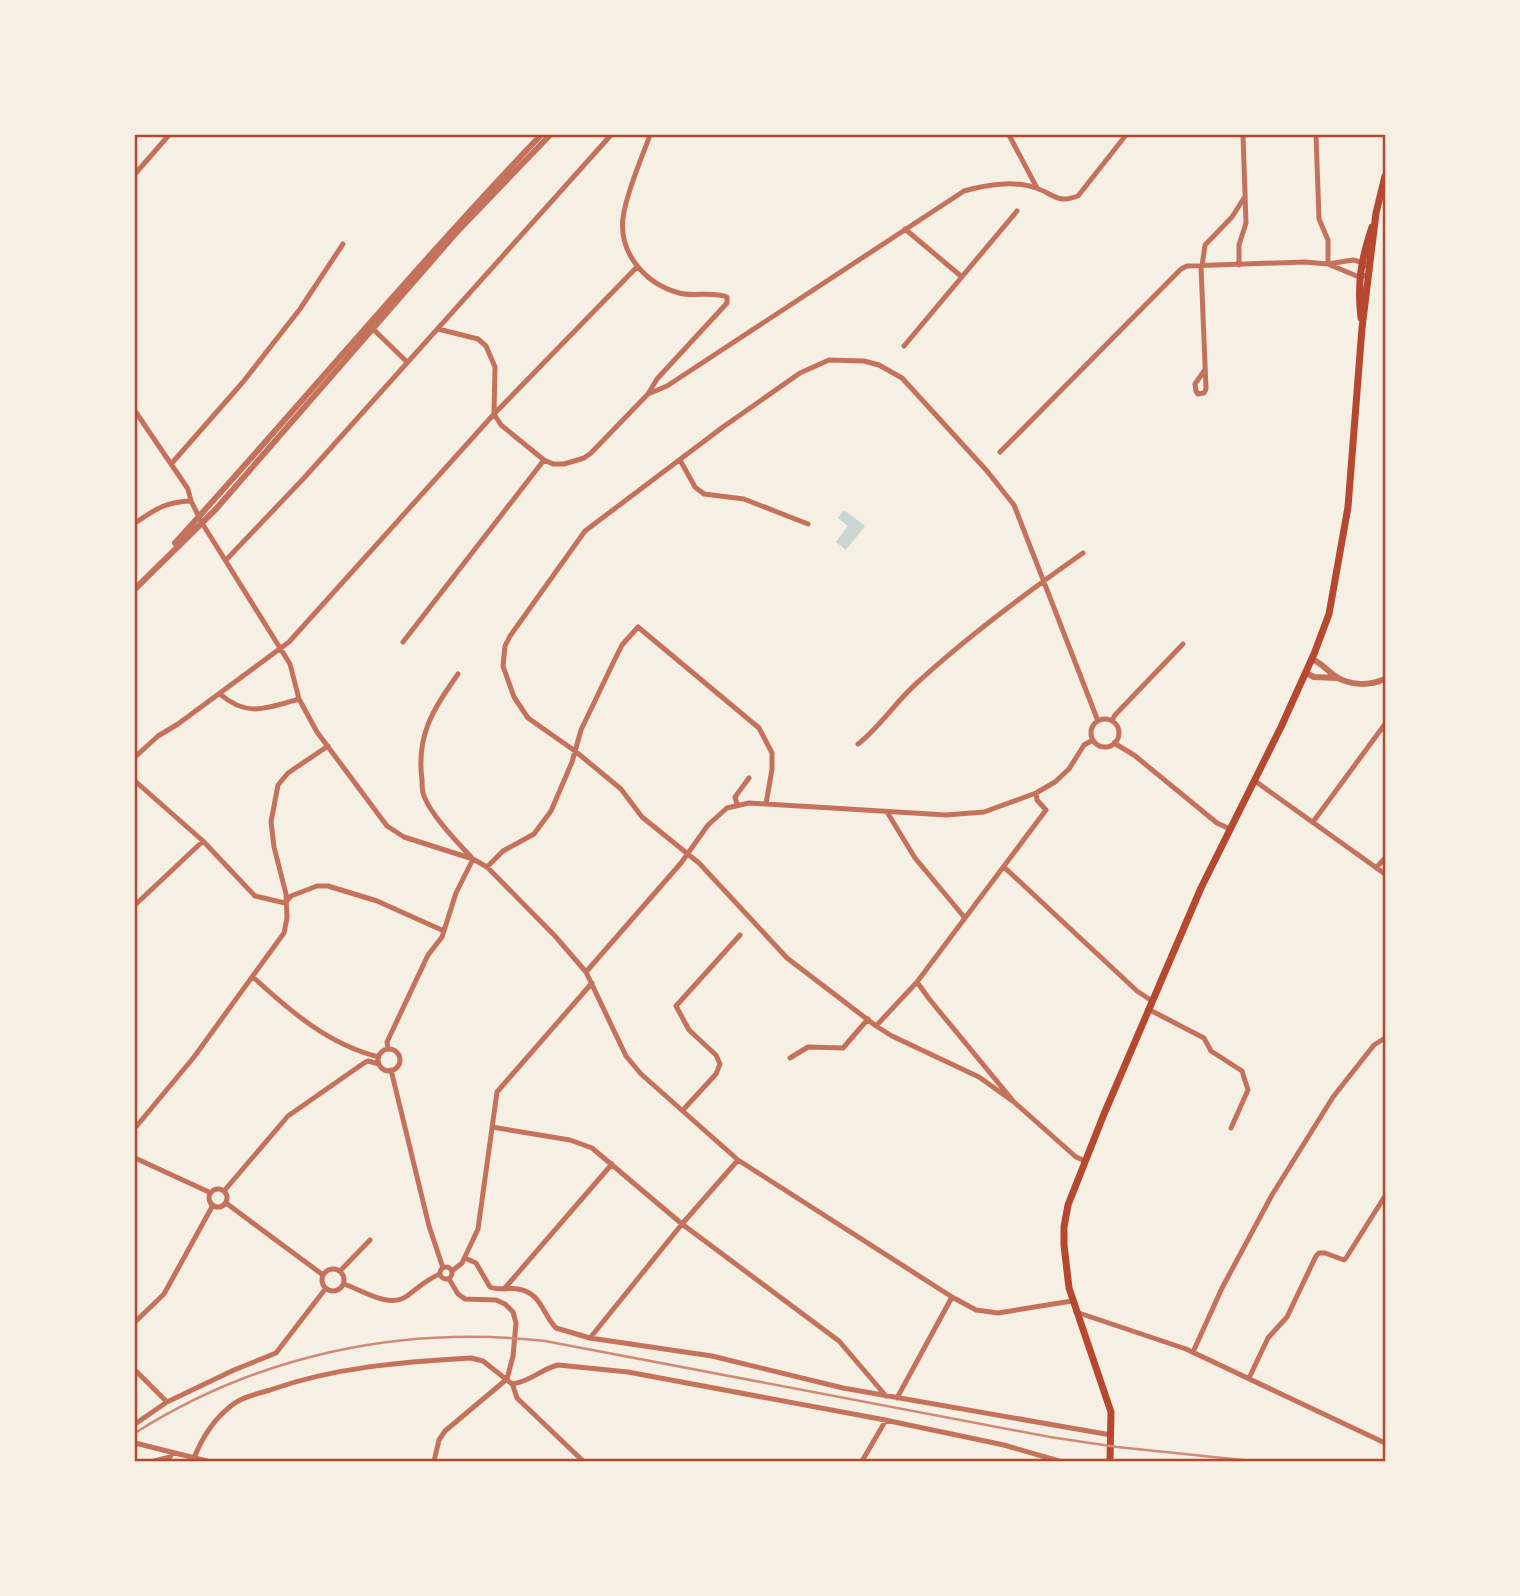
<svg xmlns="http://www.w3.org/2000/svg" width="1520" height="1596" viewBox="0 0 1520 1596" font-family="Poppins,sans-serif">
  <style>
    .water { fill: #c9d6d2 }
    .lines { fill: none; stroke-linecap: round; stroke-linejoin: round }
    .minor { stroke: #c5725c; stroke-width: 5 }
    .tertiary { stroke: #c5725c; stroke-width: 6 }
    .secondary { stroke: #b5482f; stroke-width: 7 }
    .rail { stroke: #cf8b77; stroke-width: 2.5 }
    .neatline { fill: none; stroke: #b5482f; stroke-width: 2.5 }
  </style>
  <rect width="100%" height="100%" fill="#f6efe4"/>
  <path class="water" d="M844,510L865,526L846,550L836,542L848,526L838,518Z"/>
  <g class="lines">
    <path class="minor" d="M1009,135L1037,188
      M1316,135L1319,219L1328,240V264
      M135,174L169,135
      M905,229L962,277
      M1239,265V245L1246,223L1243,135
      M1201,266L1206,389L1204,393L1198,394L1196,391L1195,384L1204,371
      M1202,266L1205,245L1232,217L1244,198
      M371,327L406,361
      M438,329L478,339L486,346L495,367L494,414L501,425L544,460L553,464H564L584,458L591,453L648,394L657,379L727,303V297C713,291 694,297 679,293C643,283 616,250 624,212C629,186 641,160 650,135
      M904,346L1017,211
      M648,394L667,386L964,191C985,185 1015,180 1036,188C1054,194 1057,204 1078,196L1126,135
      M135,411L188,489L191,501
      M1000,452L1181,269L1187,266L1305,262L1328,264L1353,260L1365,263L1370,271L1367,275L1359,277L1328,264
      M680,460L695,487L704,494L744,499L808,524
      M172,463L243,382L300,309L343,244
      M135,523C156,509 165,502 191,501L202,523L290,664L299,699L317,732L387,826L404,837L473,859L487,867L555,936L586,972L626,1056L641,1074L738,1160L952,1297L976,1310L998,1313L1072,1301
      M226,560L304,478L611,135
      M403,642L544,460
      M458,674C433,710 416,735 422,780C422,785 422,792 424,796C431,815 457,842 471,857
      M220,694C247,718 268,708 299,699
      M1091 733a14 14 0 1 1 28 0a14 14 0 1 1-28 0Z
      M1112,721L1115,715L1183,644
      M1114,743L1134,755L1217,823L1230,829
      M858,744C881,726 896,701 918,682C969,635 1026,593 1083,553
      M135,757L158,736L178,724L289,642L494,414L636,268
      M135,781L203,841L255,896L285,903
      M1255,781L1385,874
      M737,804L735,797L749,778
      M887,812L915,858L965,918
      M1313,822L1385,724
      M487,867L503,851L534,834L551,811L572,762L581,730L615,659L622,645L638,627L759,728L772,753V769L766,804
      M1004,867L1137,991L1152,1001
      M1376,868L1385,858
      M285,903L291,896L317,886H328L377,901L444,931
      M135,905L203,841
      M586,972L681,863L708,825L727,808L749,803L946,815L984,812L1036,793L1055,782L1069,769L1084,745L1093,740
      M253,977C290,1011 329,1045 379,1057
      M917,982L930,1000L1014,1102L1076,1157L1085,1161
      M1148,1009L1204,1038L1211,1051L1242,1071L1248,1090L1231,1128
      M876,1026L917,982L1046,810L1037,800L1036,793
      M388,1049L387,1042L428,955L442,937L456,893L473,859
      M378 1060a11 11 0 1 1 22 0a11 11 0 1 1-22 0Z
      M790,1058L808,1047L843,1048L868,1019
      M391,1070L429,1226L443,1268
      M1014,1102L979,1077L892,1036L876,1026L787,958L699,863L642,817L621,789L575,751L528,718L514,697L503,666L505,646L510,636L585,531L723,427L800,373L829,360L864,361L879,365L902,378L987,471L1014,505L1098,721
      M683,1110L716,1074L720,1064L716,1055L689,1030L676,1006L740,935
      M492,1127L570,1140L592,1148L682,1224L839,1341L886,1396
      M135,1128L194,1057L284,933L287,918L286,894L274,847L271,822L278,785L288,773L328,746
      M135,1158L211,1193
      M209 1198a9 9 0 1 1 18 0a9 9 0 1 1-18 0Z
      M224,1191L288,1116L364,1063L368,1061L379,1064
      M226,1203L323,1275
      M465,1258L476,1263L490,1287C499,1291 508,1287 518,1289C542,1293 542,1314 556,1328L590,1338L712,1356L843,1388L1111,1435
      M440 1273a6 6 0 1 1 12 0a6 6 0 1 1-12 0Z
      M322 1280a11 11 0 1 1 22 0a11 11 0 1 1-22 0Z
      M340,1271L370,1240
      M452,1271L462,1263L478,1229L497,1092L592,983
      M344,1284C362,1290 389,1309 407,1296C418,1288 427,1279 440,1274
      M504,1289L612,1164
      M1076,1312L1186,1349L1385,1443
      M135,1322L164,1294L213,1205
      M590,1338L682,1224L738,1160
      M1193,1352L1222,1288L1272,1195L1333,1097L1374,1045L1385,1038
      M135,1370L167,1402
      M1249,1378L1268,1338L1287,1317L1316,1256L1319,1253H1325L1344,1260L1346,1258L1385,1196
      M512,1383L517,1398L583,1461
      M897,1398L952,1297
      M135,1424L167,1402L234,1370L276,1353L326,1288
      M135,1443L207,1461
      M194,1458C202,1438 214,1419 231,1406C241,1397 257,1394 270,1390C335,1367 402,1362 471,1358L483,1361L512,1384C530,1382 541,1369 558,1365L628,1372L880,1419L1004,1445L1059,1461
      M154,1461L170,1457L172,1453
      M434,1461L439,1440L445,1431L507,1379L513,1356L516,1323L513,1312L505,1304L496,1300L465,1299L458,1294L449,1279
      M862,1461L886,1420"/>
    <path class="tertiary" d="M175,543C298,408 415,267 541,135
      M135,589L216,509L456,233L550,135
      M1312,659C1321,663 1327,670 1335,676C1350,686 1369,686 1385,679
      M1306,673L1314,677L1337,678"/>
    <path class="secondary" d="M1361,318C1357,283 1361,260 1372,227
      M1110,1461L1111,1412L1069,1288L1064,1245V1227L1068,1205L1104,1114L1201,888L1281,727L1314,654L1329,614L1348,507L1362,328L1376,213L1385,176"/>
    <path class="rail" d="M135,1433C258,1355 401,1325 545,1341L1050,1437L1117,1447L1252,1461"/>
  </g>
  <rect width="1520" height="1596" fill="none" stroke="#f6efe4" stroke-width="273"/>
  <rect x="136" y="136" width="1248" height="1324" class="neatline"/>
</svg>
